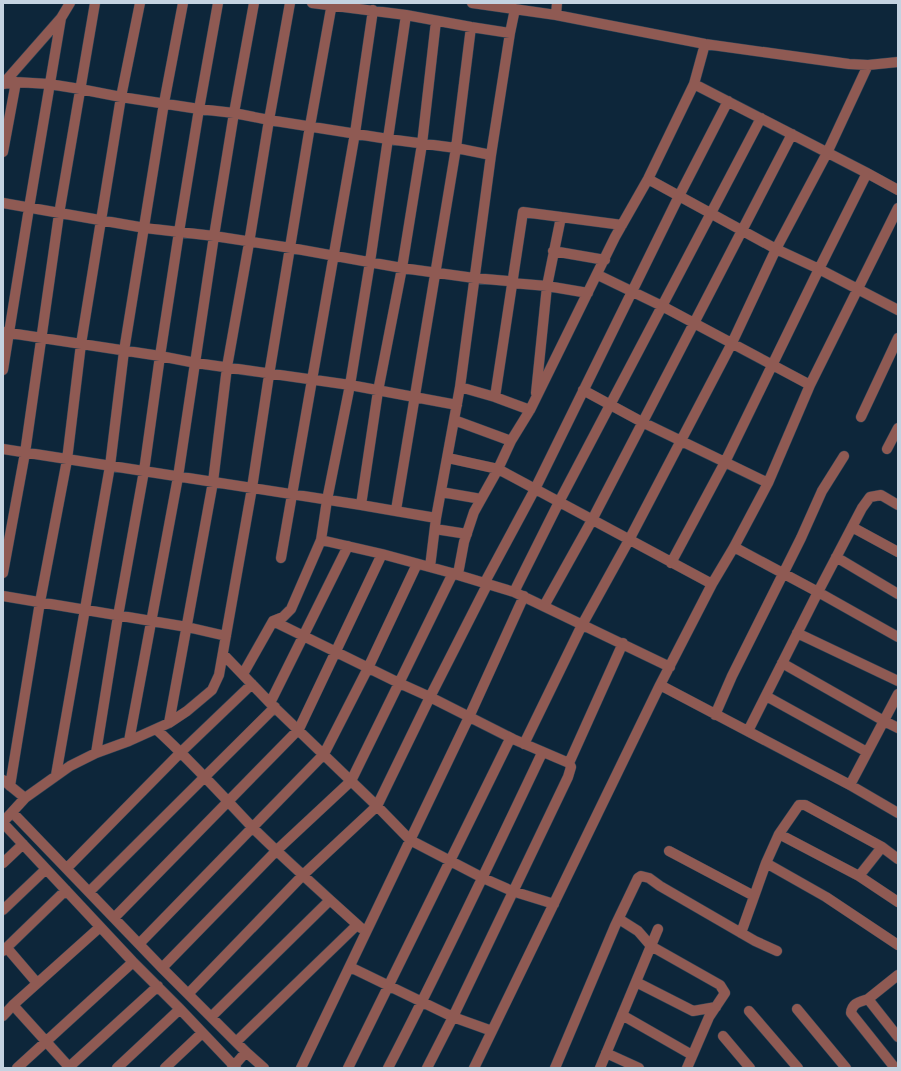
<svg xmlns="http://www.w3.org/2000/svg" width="901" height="1071" viewBox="0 0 901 1071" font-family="Lato,sans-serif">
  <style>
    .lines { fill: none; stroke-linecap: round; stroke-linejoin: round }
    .minor-casing { stroke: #2a4255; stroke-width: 11 }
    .minor { stroke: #8f5a53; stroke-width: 10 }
  </style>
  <rect width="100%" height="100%" fill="#0d263a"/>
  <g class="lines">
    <g class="minor-casing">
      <path id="minor" d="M312,3L406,15L471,27L510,33
        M472,3L556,15L705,44L849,64L868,65L898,62
        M556,15L557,3
        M3,84L16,82L49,84L80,89L121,97L199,109L234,113L269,120L388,139L456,148L491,155
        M3,84L61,18L70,3
        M694,84L867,173L898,190
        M3,152L16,82
        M648,179L776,249L819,269L898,310
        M3,203L145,228L214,236L291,248L402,268L474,278L508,281L512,283L547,286L588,293
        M553,251L605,260
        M598,275L662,306L810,385
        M3,332L160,356L196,363L350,385L457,405
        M3,370L29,208L61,18
        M460,387L495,397L530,410
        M583,390L642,422L768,483
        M536,393L547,286L561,217
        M495,397L523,212L622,225
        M861,417L898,338
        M454,420L511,441
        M3,449L361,505L436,518
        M887,449L898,428
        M448,458L498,469L712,584
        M441,492L481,499
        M361,505L378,391L402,268L422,144L436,21
        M898,505L881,495L870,497L862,508L818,592L898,637
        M396,510L456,148L471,27
        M852,527L898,552
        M435,529L467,534
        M321,540L382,554L448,572L514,592L670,667
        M734,547L818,592L748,731
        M836,557L898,594
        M281,558L355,133L373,10
        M671,563L725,462L819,269L867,173
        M430,567L436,518L460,387L491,155L510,33L515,9
        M3,573L25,453L59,214L95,3
        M458,574L464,542L474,512L498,469L511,441L530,410L615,237L648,179L694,84L705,44
        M485,582L535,489L679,196L728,101
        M514,592L559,502L761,118
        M3,596L187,627L226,636
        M544,606L592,520L792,134
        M273,621L399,683L430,697L513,739
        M797,633L898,681
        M223,654L270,703L377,806L410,840L483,878L512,891L554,904
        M782,663L884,721L898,728
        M243,674L273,621L283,617L291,609L321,540L327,500L350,385L370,262L406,15
        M660,685L850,785L898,813
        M766,696L867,752
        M270,703L348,546
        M715,715L732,676L801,538L822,491L844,456
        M169,723L213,482L227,367L249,243L269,120L290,3
        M156,729C190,760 220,793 252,827C277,852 304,876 330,900L212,1016
        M129,741L178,477L214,236L234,113L254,3
        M524,744L582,625L629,540L732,343L776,249L827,153L868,65
        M96,753L118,616L144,471L160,356L179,232L199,109L218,3
        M56,775L110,466L124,351L164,103L183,3
        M3,780L25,798
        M850,785L898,694
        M10,786L40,602L67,460L81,344L121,97L140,3
        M12,812L162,968L246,1052L264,1068
        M3,822L25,798L70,766L96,753L129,741L169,723L187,711L212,690L219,675L252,488L269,375L310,126L332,3
        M3,823L133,962L180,1009L236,1068
        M779,834L859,876L898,902
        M669,851L754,896
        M3,863L23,844
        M766,863L826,897L898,945
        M67,868L181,752L252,684
        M859,876L882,847
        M90,891L275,707
        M330,900L361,928
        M3,910L46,869
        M114,918L299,729L382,554
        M619,919L638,931L651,946L720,985L725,993L709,1017L687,1068
        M741,933L766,863L779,834L799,805H805L882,847L898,859
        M140,943L324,754L368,668L417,564
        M7,948L37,983
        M3,951L66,890
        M350,967L453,1017L492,1031
        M162,968L277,850L351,781L453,573
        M898,975L868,999L898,1037
        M636,982L693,1011L716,1007
        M189,993L303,875L377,806L430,697L488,583
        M868,999C859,1002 852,1003 851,1013L895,1068
        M13,1005L70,1068
        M797,1009L846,1068
        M749,1011L798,1068
        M622,1015L692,1055
        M3,1016L13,1005L100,927
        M723,1036L750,1068
        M236,1042L357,925
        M606,1053L639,1068
        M17,1068L133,962
        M68,1068L158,986
        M117,1068L180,1009
        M165,1068L202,1033
        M232,1068L246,1052
        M301,1068L469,717L524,596
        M348,1068L509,741L513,739L569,763
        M388,1068C442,964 492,858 542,753
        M427,1068L453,1017L568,777L571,767L569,763L623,643
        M474,1068L660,685L712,584L734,547L768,483L810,385L898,208
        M555,1068L615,926L638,878L641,876L649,878L660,886L755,941L777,951
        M600,1068L658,929"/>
    </g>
    <use href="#minor" class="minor"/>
  </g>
  <rect width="901" height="1071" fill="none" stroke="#c4d3e1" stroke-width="8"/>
</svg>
